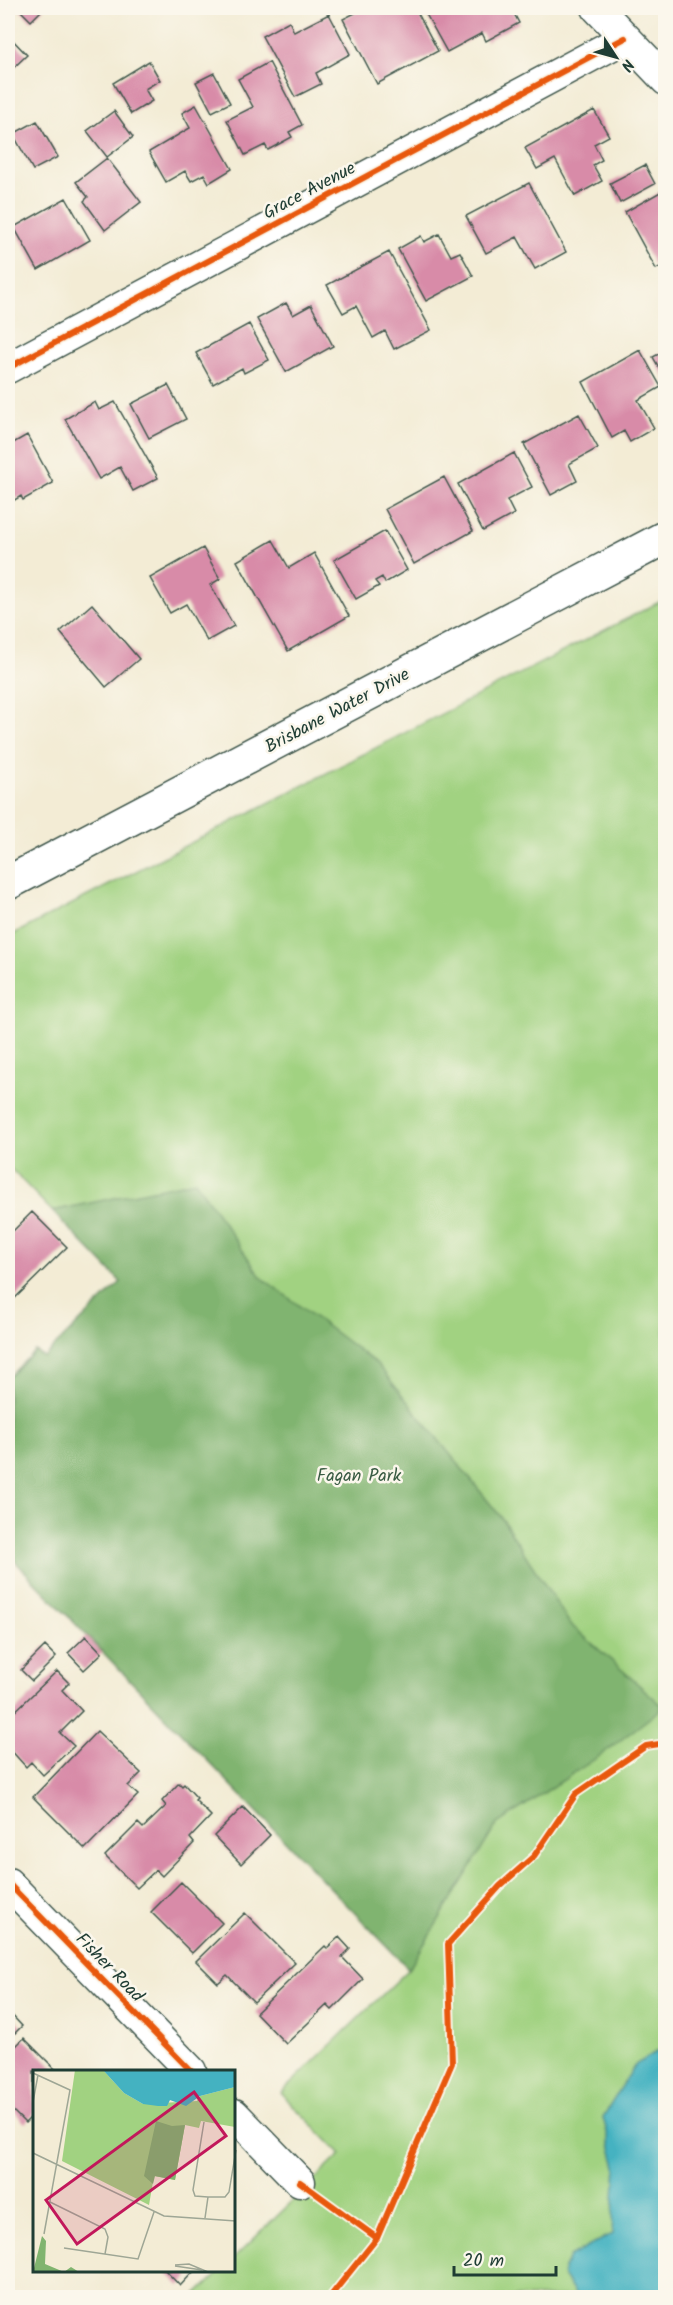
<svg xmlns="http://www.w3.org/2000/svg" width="673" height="2305" viewBox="0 0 673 2305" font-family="Kalam,sans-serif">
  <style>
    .green { fill: #a1d281; stroke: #60885a; stroke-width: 1.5 }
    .forest { fill: #80b46f; stroke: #507852; stroke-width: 1.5 }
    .water { fill: #44b2c1; stroke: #32787a; stroke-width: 1.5 }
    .building { fill: #d88ba8 }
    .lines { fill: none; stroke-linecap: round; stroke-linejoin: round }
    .minor-casing { stroke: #3f574c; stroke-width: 33 }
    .secondary-casing { stroke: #3f574c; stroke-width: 36 }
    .minor { stroke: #fff; stroke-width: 30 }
    .secondary { stroke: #fff; stroke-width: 33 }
    .cycleway-casing { stroke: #fbf7ec; stroke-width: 10 }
    .cycleway { stroke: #e8590c; stroke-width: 6 }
    .labels { text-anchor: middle; stroke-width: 5; stroke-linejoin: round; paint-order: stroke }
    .street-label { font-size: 18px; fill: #1f3d34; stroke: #fbf7ec }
    .park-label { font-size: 18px; fill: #395b43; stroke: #fbf7ec }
    .inset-road { fill: none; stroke: #9ea695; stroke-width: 1.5 }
    .view { fill: #c2185b; fill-opacity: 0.15; stroke: #c2185b; stroke-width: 3 }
    .inset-edge { fill: none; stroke: #1f3d34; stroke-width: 3 }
  </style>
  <rect width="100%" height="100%" fill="#fbf7ec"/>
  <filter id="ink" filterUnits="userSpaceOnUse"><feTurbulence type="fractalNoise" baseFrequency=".0167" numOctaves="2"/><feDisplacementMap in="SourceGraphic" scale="12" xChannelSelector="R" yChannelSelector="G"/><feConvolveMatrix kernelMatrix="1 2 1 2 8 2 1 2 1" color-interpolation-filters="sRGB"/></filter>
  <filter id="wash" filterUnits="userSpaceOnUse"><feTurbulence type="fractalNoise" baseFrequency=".008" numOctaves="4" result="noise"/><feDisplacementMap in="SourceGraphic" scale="24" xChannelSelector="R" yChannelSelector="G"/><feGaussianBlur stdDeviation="1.35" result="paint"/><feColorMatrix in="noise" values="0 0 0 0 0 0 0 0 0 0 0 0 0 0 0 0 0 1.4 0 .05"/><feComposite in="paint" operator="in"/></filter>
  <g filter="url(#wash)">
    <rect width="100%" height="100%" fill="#f3ecd5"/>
    <path class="green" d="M665,599V2047L635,2065L603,2117L616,2166L612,2234L569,2257L562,2274L577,2297H194L221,2271L234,2270V2258L341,2154L281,2093L409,1969L8,1554V1378L35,1351L44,1357L121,1282L8,1166V937Z"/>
    <path class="forest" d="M195,1181L261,1277L377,1364L501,1517L570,1624L664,1707L601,1755L497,1824L409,1969L8,1554V1378L35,1351L44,1357L121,1282L52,1211Z"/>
    <path class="water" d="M665,2047V2297H577L562,2274L569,2257L612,2234L616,2166L603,2117L635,2065Z"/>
    <g id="blocks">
      <path class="building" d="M18,8H44L31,21Z
        M365,8H415L438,51L377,84L343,19Z
        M439,8H511L519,23L486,41L482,33L447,52L426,14Z
        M329,14L350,54L316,73L321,84L295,97L262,36L289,21L294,32Z
        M8,35L27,55L8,73Z
        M149,61L160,80L145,89L152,101L131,114L113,83Z
        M269,62L302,125L289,132L292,137L268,150L265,145L245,155L227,120L253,107L238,79Z
        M214,73L230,103L212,112L196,82Z
        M196,105L232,169L209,183L204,174L191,181L185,171L166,182L149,152L190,128L182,113Z
        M594,110L609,136L594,144L602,160L593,165L602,181L575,196L555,159L537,169L525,148Z
        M114,111L133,137L107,157L87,131Z
        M37,121L58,157L33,170L13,134Z
        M107,158L141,202L105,230L84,201L88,197L76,182Z
        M645,165L655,184L620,203L610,183Z
        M529,183L566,252L535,269L517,237L486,253L466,216Z
        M662,191L666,198V264L656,269L625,212Z
        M66,198L90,240L38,270L14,227Z
        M439,234L451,256L460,252L473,276L426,301L398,249L421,236L424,242Z
        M389,252L431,330L394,349L385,331L373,338L356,306L343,313L327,285Z
        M286,303L293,315L311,305L333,346L286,372L257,319Z
        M249,324L269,360L244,373L242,368L213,384L196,353Z
        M640,350L661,387L638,400L654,428L630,442L624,431L612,438L583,382Z
        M666,350V380L653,357Z
        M168,385L186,419L149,438L131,404Z
        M95,402L99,410L115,402L158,478L133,491L120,467L99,479L65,419Z
        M579,414L598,448L569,464L577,481L551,495L524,444Z
        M27,435L53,483L23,500L21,496L8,504V446Z
        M514,453L532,487L507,500L514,514L483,531L458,484Z
        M444,477L473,531L414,564L385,509Z
        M385,531L407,570L385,583L382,577L375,581L379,586L356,599L334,560Z
        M273,540L289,568L314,553L349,616L288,651L237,561Z
        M203,548L220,579L210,585L234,626L207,641L186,604L170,613L150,578Z
        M92,604L139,659L106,687L60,632Z
        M32,1212L67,1247L8,1305V1236Z
        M86,1636L102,1653L84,1670L68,1653Z
        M45,1646L56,1657L32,1681L21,1670Z
        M57,1671L69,1683L62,1690L82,1711L60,1733L74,1746L43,1775L31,1762L26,1767L8,1747V1718Z
        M97,1731L141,1773L128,1786L138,1795L85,1849L33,1797Z
        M179,1783L182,1786L184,1784L197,1798L195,1800L211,1816L190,1838L194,1843L162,1876L156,1870L137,1888L105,1856L138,1823L143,1828L166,1806L162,1801Z
        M243,1807L270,1835L241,1864L214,1836Z
        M181,1882L222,1923L192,1953L151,1912Z
        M245,1913L295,1963L254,2002L227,1975L218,1983L196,1961Z
        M339,1937L350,1949L342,1957L363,1979L332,2010L327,2005L286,2044L256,2013L325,1946L327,1948Z
        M8,2011L22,2026L8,2040Z
        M24,2038L57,2071H34V2114L25,2123L8,2106V2054Z
        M165,2270H195L180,2286Z"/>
    </g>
  </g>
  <g filter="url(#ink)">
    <use href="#blocks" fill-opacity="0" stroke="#3f574c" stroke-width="1.5"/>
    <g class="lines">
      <g class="minor-casing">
        <path id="minor" d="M597,8L666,80
          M8,368L625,38
          M8,1883L191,2071
          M234,2114L300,2182"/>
      </g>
      <g class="secondary-casing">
        <path id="secondary" d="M8,883L666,537"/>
      </g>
      <use href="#minor" class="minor"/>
      <use href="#secondary" class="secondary"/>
      <g class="cycleway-casing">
        <path id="cycleway" d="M8,368L625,38
          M8,1883L191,2071
          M300,2182L377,2238
          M329,2298L377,2238L452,2063L448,1944L500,1886L534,1856L576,1794L646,1746L666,1743"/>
      </g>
      <use href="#cycleway" class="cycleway"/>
    </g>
  </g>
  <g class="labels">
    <g class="street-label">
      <text transform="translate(309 190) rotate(-28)" y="6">Grace Avenue</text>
      <text transform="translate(337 710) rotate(-28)" y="6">Brisbane Water Drive</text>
      <text transform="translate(110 1967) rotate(46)" y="6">Fisher Road</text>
    </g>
    <g class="park-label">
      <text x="359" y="1481">Fagan Park</text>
    </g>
  </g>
  <g transform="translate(33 2070)">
    <rect width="202" height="202" fill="#f3ecd5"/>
    <path d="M42,0H70L91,23L110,34L164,31L167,26L202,17V57L168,51L166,58L152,55L142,110L121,106L116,135L29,91Z" fill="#a1d281"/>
    <path d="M123,51L139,56L152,55L142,110L122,106L120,114L111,106ZM9,166L13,171L12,194L31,202L38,197L46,202H0Z" fill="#80b46f"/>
    <path d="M70,0H202V17L167,26L153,36L137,30L134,36H125L110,34L91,23Z" fill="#44b2c1"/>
    <path class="inset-road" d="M0,3L37,20L11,164M0,32L5,5M171,52L160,120L162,126L175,127M0,83L131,146L203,151M17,132L72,159L75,167L72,184M172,148L175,127H192L196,122L203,80M31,178L105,189L121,142M142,195L156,194L175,202M142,196L169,200"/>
    <path class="view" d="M161,22L193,66L44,174L13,130Z"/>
    <rect width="202" height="202" class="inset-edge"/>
  </g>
  <rect width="673" height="2305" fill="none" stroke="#fbf7ec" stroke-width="30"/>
  <g transform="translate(616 57) rotate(126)" stroke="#fbf7ec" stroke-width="4.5" paint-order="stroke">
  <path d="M0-4.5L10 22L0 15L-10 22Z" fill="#1f3d34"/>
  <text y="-9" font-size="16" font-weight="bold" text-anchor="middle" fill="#1f3d34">N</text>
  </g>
  <path d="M454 2266v9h102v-9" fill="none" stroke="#1f3d34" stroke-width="3"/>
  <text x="463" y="2266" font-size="18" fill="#1f3d34" stroke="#fbf7ec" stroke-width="4.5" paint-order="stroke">20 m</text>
</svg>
